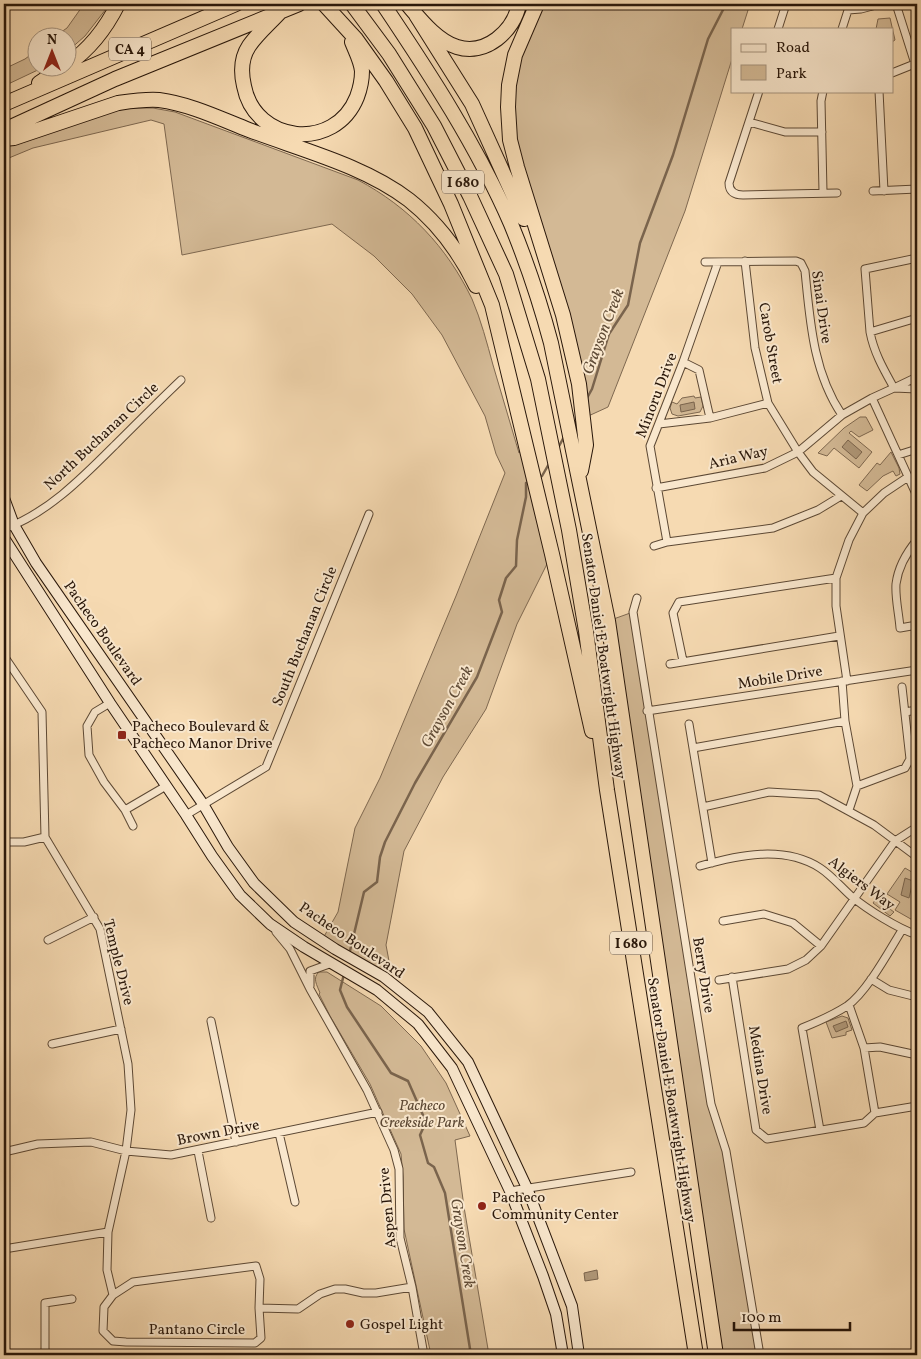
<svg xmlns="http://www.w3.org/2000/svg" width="921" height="1359" viewBox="0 0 921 1359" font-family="Vollkorn,serif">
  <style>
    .green { fill: #d3b995; stroke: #7e6850 }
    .water { fill: #b09879; stroke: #7a644d }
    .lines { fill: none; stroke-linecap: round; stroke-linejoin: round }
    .stream { stroke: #7a644d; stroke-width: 2.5 }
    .minor-casing { stroke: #5c4834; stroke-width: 9 }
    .secondary-casing { stroke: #29170a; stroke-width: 12 }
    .motorway-casing { stroke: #29170a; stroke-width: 16 }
    .minor { stroke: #f9e7cd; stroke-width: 7 }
    .secondary { stroke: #f9e7cd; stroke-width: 10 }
    .motorway { stroke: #f6dab2; stroke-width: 14 }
    .poi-dot { fill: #8f2418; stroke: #f9e7cd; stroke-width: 2 }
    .labels { text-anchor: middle; stroke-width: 4; stroke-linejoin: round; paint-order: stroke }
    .shield { fill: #f9e7cd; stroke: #675544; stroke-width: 1 }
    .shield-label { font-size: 14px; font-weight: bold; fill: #29170a }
    .street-label { font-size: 15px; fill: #29170a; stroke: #f9e7cd }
    .poi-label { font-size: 15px; fill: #29170a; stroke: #f9e7cd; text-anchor: start }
    .park-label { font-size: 15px; font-style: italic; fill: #5c4834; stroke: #f9e7cd }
    .water-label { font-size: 16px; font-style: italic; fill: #5f4b36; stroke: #f9e7cd }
  </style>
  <rect width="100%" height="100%" fill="#f6dab2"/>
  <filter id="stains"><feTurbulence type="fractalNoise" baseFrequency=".004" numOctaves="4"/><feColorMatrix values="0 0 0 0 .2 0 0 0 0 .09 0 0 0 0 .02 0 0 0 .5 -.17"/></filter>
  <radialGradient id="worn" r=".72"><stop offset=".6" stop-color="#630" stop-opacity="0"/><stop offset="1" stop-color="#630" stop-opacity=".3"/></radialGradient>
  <path class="green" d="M84,4H108L106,9L85,36L68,51V38L54,37L67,28Z
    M537,4H750L742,29H732V59L685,211L608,407L584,418L517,167L509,85Z
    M890,18L895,40L892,42V29H876L878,19Z
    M37,50L38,68H42L4,86V69L25,59Z
    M129,108H153L175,112L358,180C409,207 447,247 472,299C481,320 487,343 493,365C502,394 510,424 519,453L525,446L552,554L517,624L486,709L443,777L404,851L386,945L389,961L384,977L322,940L338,912L355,828L380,778L456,596L505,473L496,454L485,416L442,335L412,294L374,256L332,224L182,255L164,124L151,120L33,148L4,160V146L106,113Z
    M694,396L695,398L701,397L703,406L700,412L678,416L672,414L670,408L672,402L677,404L682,398Z
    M860,417H866L873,430L859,437L851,431L849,433L872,452L859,468L834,448L827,456L818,453L844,428Z
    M891,452L899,468L900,474L896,476L893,471L883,476L867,491L859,485L877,463L880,465Z
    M633,612L711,1104L726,1151L760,1355H716L608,621Z
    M905,868L917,875V918L916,922L895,910L900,902L887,894Z
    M876,899L894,912L890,916L873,903Z
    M319,972H327L381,1006L421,1046L446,1083L470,1136L455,1140L464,1207L489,1355H431L404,1229L403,1177L401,1154L370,1084L330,1016L319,994L320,993C317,985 312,978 319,972Z
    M842,1016L848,1018L852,1030L846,1032V1035L832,1038L826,1022Z"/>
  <path class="water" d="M694,402L695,409L681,412L680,405Z
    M848,440L862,452L856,459L842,447Z
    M905,878L913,881L909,898L901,895Z
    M846,1021L848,1027L836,1032L833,1026Z
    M597,1270L598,1279L585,1281L584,1273Z"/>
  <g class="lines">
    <path class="stream" d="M587,398L592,389L609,334L628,305L640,243L673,155L708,39L726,4
      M558,448L565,435
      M539,477L542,476L550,462
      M349,955L364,892L377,882L380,857L385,842L415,783L477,677L502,612L499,600L506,578L516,566L517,540L526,497V483L530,482
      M344,974L340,990L347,1007L391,1073L408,1081L426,1122L420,1135L428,1163L434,1167L445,1193L471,1355"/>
    <g class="minor-casing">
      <path id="minor" d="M896,4L915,64
        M848,10L861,9L880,4
        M778,29L786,4
        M842,29L850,4
        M892,73L917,63
        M759,91L729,183C729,192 735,195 743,195L837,193
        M823,91L821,101L823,192
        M879,91L884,191
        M749,122L785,132H822
        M873,191L917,189
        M917,258L865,269L870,332L917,318
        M745,261L755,348L768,403L798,452L813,472L863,513
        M705,262L796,261L801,263L805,271C810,321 813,372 842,415
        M683,362L699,370L710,418
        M917,377L894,388L917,389
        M872,398L917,496
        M659,424L710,418L768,403
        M898,455L917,449
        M656,488L765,468L798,452L842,415L872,398L894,388C884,370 874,353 870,332
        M4,529C48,513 83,477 116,444C137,423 159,401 181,380
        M917,540C907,552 898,568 896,584C895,598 899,614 900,628L917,625
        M667,542L650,446L683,362L718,262
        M654,546L667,542L773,528L818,510L841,496
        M637,598L633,612L711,1104L726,1151L760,1355
        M4,656L42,712L45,837L100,929L128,1064L131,1110L126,1151L108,1232L107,1270L113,1295
        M683,661L673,613L679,602L836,578
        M670,664L839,636
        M842,681L845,721L857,786L849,810
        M847,681L836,606V578L849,540L863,513L884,493L908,477
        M110,703L95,712L87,726L89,755L104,782L125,810L133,826
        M647,711L917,670
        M905,712L917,710
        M689,724L712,863
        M693,748L845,721
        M857,786L905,768L910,759L902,687
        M703,807L769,792L819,795L874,825L917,857
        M125,810L166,786
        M186,815L266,767L369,514
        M4,842H24L45,837
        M700,866C738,855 784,845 820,868C831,875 841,887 851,896C868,910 897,928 917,935
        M723,921L764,914L793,923L821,946
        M276,932L290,949L310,989L367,1090L394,1150L399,1169L400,1238L412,1287L424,1355
        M48,940L94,917
        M732,977L756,1130L767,1139L864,1123L875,1113
        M871,979L889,990L917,997
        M719,980L788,969L806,960L821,946L895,841L917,827
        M310,986V971L332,963
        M849,1005L864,1048L875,1113
        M211,1021L236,1142
        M52,1044L121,1029
        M864,1048L880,1047L917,1055
        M875,1113L917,1106
        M820,1130L802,1028C817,1022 833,1015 847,1006C867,992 889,951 902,930
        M279,1133L295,1202
        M198,1151L211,1218
        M4,1152L38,1144L91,1142L126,1151L171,1155L378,1112
        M510,1191L631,1172
        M4,1249L108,1232
        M256,1266L260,1279L259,1308L261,1338L255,1343L126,1342L113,1341L103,1331L104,1307L113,1295L133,1282Z
        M259,1308L298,1309L320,1294L335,1289H345L363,1293H376L412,1287
        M45,1355V1303L72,1299"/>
    </g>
    <g class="secondary-casing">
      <path id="secondary" d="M4,498L14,525L36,563L203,804L228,847L254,883L294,922L335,949L384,977L428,1012L468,1062L527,1188L572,1306L579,1355
        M4,538L110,703L186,815L212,856L240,895L270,924L304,947L377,990L418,1024L452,1068L510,1191L543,1276L556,1314L563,1355"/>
    </g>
    <g class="motorway-casing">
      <path id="motorway" d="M324,4L356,39L386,81L415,128L451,204L492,305L552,554L592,731
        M352,4L389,54L434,126L470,196L506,274L538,379L569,530L586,631L607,790L696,1355
        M383,4C430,74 477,146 511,224C527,263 540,302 551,343L608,621L716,1355
        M407,4C420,19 437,41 457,47C486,56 514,31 519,4
        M537,4L515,55L509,85L508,107L510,140L517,167L563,315L579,384L586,445L581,471
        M280,12C270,23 257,34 249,46C241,58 241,73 244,86C255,144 335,152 357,97C360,89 362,80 362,71C361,61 356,52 352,42
        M416,15L472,104L524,219
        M68,64C90,49 106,28 118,4
        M39,83L61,68
        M4,104L236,4
        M4,130L115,79L299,4
        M4,139L14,138L118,103C132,101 145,99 159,100C190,104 221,119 249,130C302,150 365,166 409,200C438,223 460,253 476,286"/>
    </g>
    <use href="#minor" class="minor"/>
    <use href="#secondary" class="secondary"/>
    <use href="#motorway" class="motorway"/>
  </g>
  <g class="poi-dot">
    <rect x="117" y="730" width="10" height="10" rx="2.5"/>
    <circle cx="482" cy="1206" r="5"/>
    <circle cx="350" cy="1324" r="5"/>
  </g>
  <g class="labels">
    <g class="shield">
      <rect x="109" y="37.5" width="42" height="23" rx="4"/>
      <rect x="442" y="170.5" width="42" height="23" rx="4"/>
      <rect x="610" y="931.5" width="42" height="23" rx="4"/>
    </g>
    <g class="shield-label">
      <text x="130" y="54">CA 4</text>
      <text x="463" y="187">I 680</text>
      <text x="631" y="948">I 680</text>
    </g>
    <g class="street-label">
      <text transform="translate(822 307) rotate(82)" y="5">Sinai Drive</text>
      <text transform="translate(771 343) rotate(80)" y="5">Carob Street</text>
      <text transform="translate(656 395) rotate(-69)" y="5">Minoru Drive</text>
      <text transform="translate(101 436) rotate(-43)" y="5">North Buchanan Circle</text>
      <text transform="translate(738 457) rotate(-13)" y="5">Aria Way</text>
      <text transform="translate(103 633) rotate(55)" y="5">Pacheco Boulevard</text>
      <text transform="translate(304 636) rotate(-68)" y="5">South Buchanan Circle</text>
      <text transform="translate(604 656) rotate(82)" y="5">Senator Daniel E Boatwright Highway</text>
      <text transform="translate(780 677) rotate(-9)" y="5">Mobile Drive</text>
      <text transform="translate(862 883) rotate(37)" y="5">Algiers Way</text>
      <text transform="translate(352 940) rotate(34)" y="5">Pacheco Boulevard</text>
      <text transform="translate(119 962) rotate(76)" y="5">Temple Drive</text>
      <text transform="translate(704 975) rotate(81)" y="5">Berry Drive</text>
      <text transform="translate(761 1070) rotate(81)" y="5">Medina Drive</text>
      <text transform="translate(672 1100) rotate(81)" y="5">Senator Daniel E Boatwright Highway</text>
      <text transform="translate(218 1132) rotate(-11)" y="5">Brown Drive</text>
      <text transform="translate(387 1208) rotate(-95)" y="5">Aspen Drive</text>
      <text x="197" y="1334">Pantano Circle</text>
    </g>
    <g class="poi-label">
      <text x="132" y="731">Pacheco Boulevard &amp;<tspan x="132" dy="17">Pacheco Manor Drive</tspan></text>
      <text x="492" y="1202">Pacheco<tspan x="492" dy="17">Community Center</tspan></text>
      <text x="360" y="1329">Gospel Light</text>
    </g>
    <g class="park-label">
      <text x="422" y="1110">Pacheco<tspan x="422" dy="17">Creekside Park</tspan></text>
    </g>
    <g class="water-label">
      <text transform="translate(602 331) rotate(-69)" y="6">Grayson Creek</text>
      <text transform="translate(446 706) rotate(-61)" y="6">Grayson Creek</text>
      <text transform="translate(464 1243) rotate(81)" y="6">Grayson Creek</text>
    </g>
  </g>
  <rect width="921" height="1359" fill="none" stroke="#f6dab2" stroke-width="20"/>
  <rect x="5" y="5" width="911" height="1349" fill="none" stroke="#29170a" stroke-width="2.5"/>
  <rect x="10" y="10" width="901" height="1339" fill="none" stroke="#29170a"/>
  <rect x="731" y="28" width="162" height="65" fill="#f9e7cd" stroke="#a6947f"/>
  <rect x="741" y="44" width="25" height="8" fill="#f9e7cd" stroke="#a6947f"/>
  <text x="776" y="52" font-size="15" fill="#29170a">Road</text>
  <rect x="741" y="65" width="25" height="15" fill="#d3b995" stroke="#a6947f"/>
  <text x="776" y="78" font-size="15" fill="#29170a">Park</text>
  <g transform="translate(52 52)"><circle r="24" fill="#f9e7cd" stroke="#a6947f"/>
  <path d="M0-4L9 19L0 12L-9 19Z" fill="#8f2418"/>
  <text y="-8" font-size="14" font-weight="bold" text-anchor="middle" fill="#29170a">N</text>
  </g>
  <path d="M734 1322v8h116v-8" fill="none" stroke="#29170a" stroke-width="2.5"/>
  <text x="741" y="1322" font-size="15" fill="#29170a" stroke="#f9e7cd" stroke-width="4" paint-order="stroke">100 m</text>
  <rect width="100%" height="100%" filter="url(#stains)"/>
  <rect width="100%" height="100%" fill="url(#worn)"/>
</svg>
